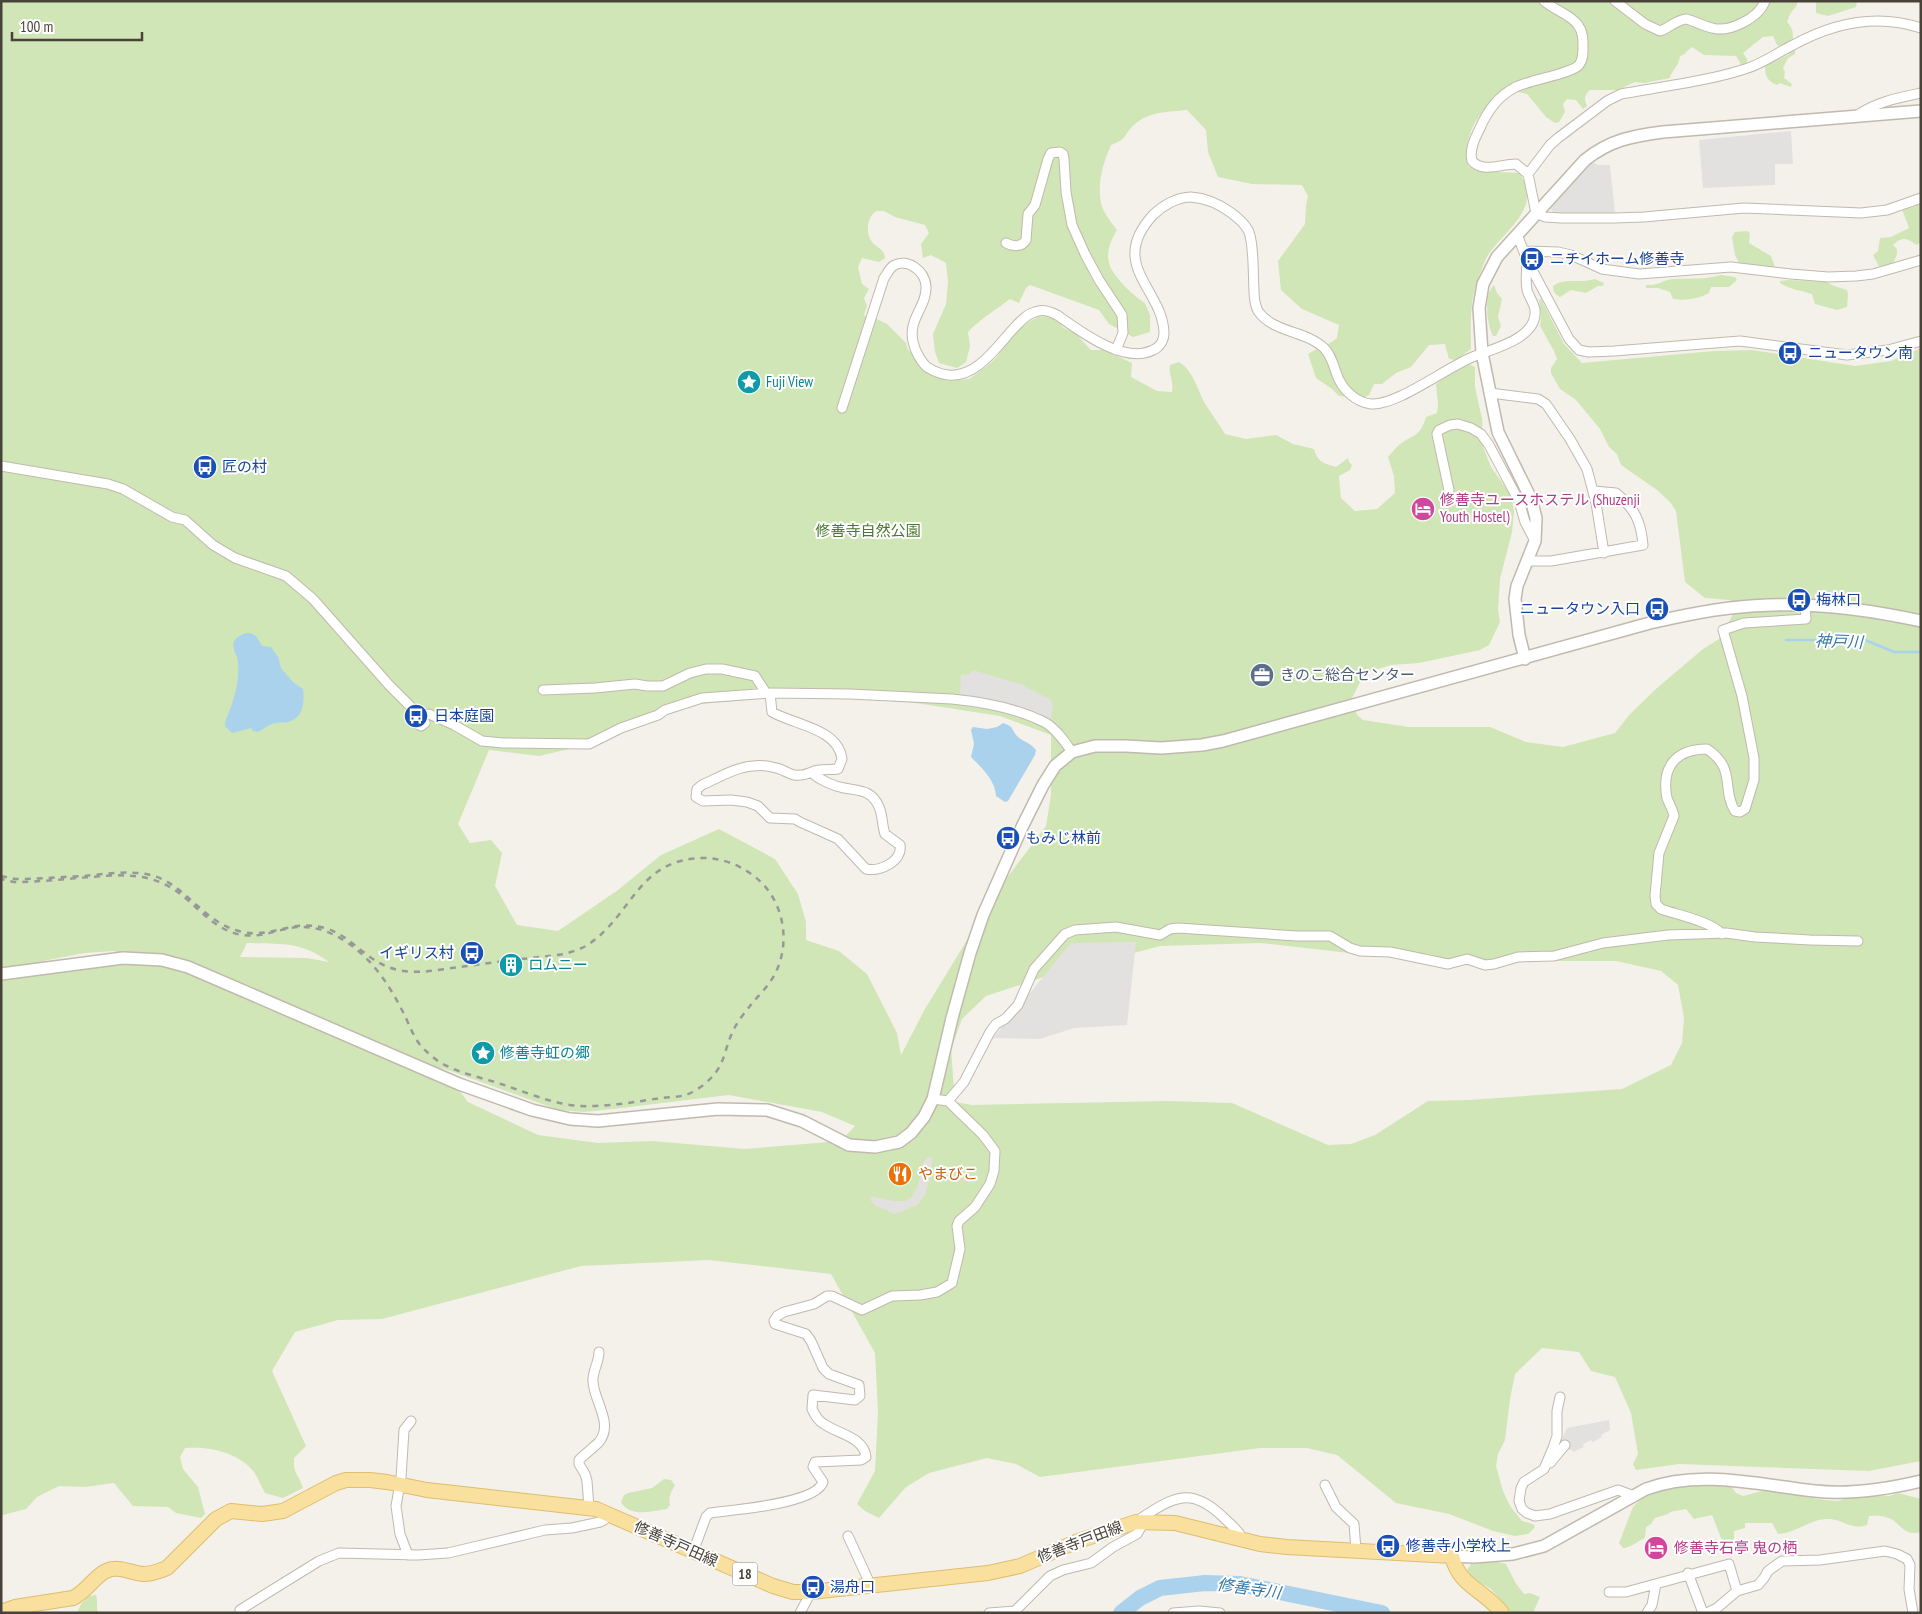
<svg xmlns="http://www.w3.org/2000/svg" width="1922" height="1614" viewBox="0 0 1922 1614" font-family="'PT Sans Narrow','Noto Sans JP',sans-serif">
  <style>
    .green { fill: #d0e6b6; fill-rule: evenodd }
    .parking { fill: #e3e1df }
    .water { fill: #abd2ed }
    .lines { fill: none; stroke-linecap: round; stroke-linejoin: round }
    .stream { stroke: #abd2ed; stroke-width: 2.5 }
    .river { stroke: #abd2ed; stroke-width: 16 }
    .minor-casing { stroke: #c0b9ad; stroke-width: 11 }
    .tertiary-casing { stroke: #c0b9ad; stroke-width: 14 }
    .primary-casing { stroke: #debd6e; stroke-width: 16 }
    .minor { stroke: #fff; stroke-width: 9 }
    .tertiary { stroke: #fff; stroke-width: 11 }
    .primary { stroke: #f9e09f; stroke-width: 14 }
    .rail { stroke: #989898; stroke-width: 2.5; stroke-dasharray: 6 6; stroke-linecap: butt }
    .labels { text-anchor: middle; stroke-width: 4; stroke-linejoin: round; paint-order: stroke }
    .shield { fill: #fff; stroke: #7f7b74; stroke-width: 1 }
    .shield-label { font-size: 14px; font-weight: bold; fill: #484239 }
    .transit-label { font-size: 15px; fill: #164399; stroke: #fff; text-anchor: start }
    .culture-label { font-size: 15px; fill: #0d838f; stroke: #fff; text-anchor: start }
    .hotel-label { font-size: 15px; fill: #b23c85; stroke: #fff; text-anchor: start }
    .park-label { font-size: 15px; fill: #4a782e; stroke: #fff }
    .service-label { font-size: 15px; fill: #4e5e75; stroke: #fff; text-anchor: start }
    .food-label { font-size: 15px; fill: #c56008; stroke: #fff; text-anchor: start }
    .street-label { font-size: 15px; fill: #484239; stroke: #fff }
    .water-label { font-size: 16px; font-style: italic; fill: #3477a8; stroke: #fff }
  </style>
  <rect width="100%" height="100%" fill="#f4f1eb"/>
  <path class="green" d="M1,1H1797V5L1790,14L1787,22C1793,28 1794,34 1792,43L1784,48L1777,45L1773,36L1763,37L1743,53L1747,59V63L1742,66L1736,56L1704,55L1692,47L1686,52L1685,54L1680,56C1679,67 1672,69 1670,78L1644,83L1635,82L1618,90H1590C1584,95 1584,99 1587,106L1583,109L1576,100L1567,99L1563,104L1565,112L1559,122L1555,123L1546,117L1527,94L1506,89C1482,107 1461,134 1468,166L1477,171L1519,173C1545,206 1504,231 1488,255C1484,261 1482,270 1479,276C1469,302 1471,323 1471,349L1456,360L1449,359L1445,344L1429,345L1411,367L1396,373L1382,384H1374L1369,395L1363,398L1339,396L1332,389L1316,378L1308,354C1317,348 1328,346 1337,338L1339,325L1302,309L1281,290L1278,261L1305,224L1306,205L1308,196L1302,185L1252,184L1218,177L1208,152L1206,130L1187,110C1168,112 1149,111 1134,125C1123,135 1128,139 1111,145C1103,163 1097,183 1101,203C1103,212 1111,222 1117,230C1111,240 1106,252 1109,263C1112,276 1135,297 1145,303L1150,315V332L1133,337L1109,324L1099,310L1030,285L1026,288L1019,303L1010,299C996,310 980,319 968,332L970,346L966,362L957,368L939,363L935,352L933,334L946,304L948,282L946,263L931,255L923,258L921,244L929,233L925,225L895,217L884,211H876C867,218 865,232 872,242C877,248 884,249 885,258L879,262L862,258L858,267L862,284L869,289L864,298L867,306L864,315L868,318H875L887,324L906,343L908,350L938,368L947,381L969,379L986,367L997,357L1006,341L1028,322L1038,317L1047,316L1055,320L1064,328L1076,334L1091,350H1104L1132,363L1131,377L1157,391L1172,392C1174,379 1168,375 1170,365L1179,362C1194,371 1197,390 1206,405C1212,415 1219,424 1225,434L1246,439L1276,435L1293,444L1314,449C1317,461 1324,464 1336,467L1348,458L1349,462L1352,465L1350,470L1339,476L1341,498L1355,511L1377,509L1395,493L1394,476L1388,457C1392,453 1395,448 1399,445C1414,433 1419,439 1426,417L1437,413L1438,404L1436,384L1452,373L1469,364L1475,367V387L1482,419L1483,447L1491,467L1511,495L1514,512L1512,532L1500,579L1498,610L1500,622L1489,645L1480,650L1419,663L1391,665L1365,673L1352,698L1357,715L1363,720L1409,727H1490L1526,742L1563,747L1615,733L1630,714L1657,688L1703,649L1719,639L1732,616L1730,600L1705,598L1685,582L1676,511L1670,502L1657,490L1621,465L1617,454L1609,447L1600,429L1576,400L1560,389L1551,373V368L1557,359L1554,351L1540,326L1541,317L1539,300L1541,299L1564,344L1582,363L1714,351L1752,350L1855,366L1891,361L1921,348V1461L1869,1471L1679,1464L1636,1470L1633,1464L1638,1454L1631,1413L1615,1377L1591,1371L1579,1352L1542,1348L1515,1374L1510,1399L1505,1440L1498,1454L1496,1466L1503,1491L1510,1506L1522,1521L1533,1524L1535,1527L1528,1534L1515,1536L1493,1531L1449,1514L1396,1503L1337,1455L1307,1448H1260L1040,1477L1016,1464L987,1458L929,1473L906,1487L879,1518L865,1511L857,1504L875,1471L878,1412L875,1353L831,1274L709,1260L581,1266L382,1319L338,1320L295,1332L272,1371L306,1446L294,1458C293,1475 299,1474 303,1488L283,1498L265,1493C261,1486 258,1478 254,1472C239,1452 208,1446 185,1448L180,1457L183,1469L198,1487L205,1514L201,1518L176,1513L168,1507L133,1506L114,1483L85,1487L59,1486L37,1497L26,1509L3,1515L1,1517ZM804,695L916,703L1000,716L1051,735V795L1046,826L997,891L925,1009L901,1055L897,1033L867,974L839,951L806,940V922L798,894L775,859L719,829L661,855L618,890L558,931L517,925L495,886L502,853L491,840L470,843L458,824L489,750L539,756L591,744L677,706ZM247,943C281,944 301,941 329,962L307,958L240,957ZM1260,943L1349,953L1491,961H1616L1661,971L1678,985L1684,1018L1682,1043L1671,1065L1622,1089L1469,1100L1428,1101L1375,1135L1351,1144L1328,1145L1232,1103L1168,1101L972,1105L955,1102L951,1049L962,1019L986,996L1047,976L1160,946ZM114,951L138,959L43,961L84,953ZM442,1068L559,1110L584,1112L613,1109L729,1095L822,1112L855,1126L841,1141L745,1149L652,1141L598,1143L538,1135L468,1102Z
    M1816,1H1857L1856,7L1828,16L1816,13Z
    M1793,50H1795V54L1788,58L1783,68L1785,72L1784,78L1792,84L1791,87L1780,83L1777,85C1768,81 1765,77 1765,66L1788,55Z
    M1921,202V243L1916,245C1908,237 1900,237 1893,245L1897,249V254L1892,266L1880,268L1873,255L1878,251L1880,238L1891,237L1909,228L1902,209L1913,207Z
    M1747,231L1750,233L1749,243L1771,256L1775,267C1760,270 1752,263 1740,265L1735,255L1732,237L1735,232Z
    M1721,275L1735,277L1737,280L1729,287H1711L1709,293C1698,299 1685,301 1673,299L1670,292L1658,288H1646V285C1658,286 1663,280 1673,279C1689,278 1705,280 1721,275Z
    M1595,279L1604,283L1603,286H1598L1586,293L1571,290L1560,297C1555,294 1553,292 1553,286C1565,277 1580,284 1595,279Z
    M1789,280L1827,282L1834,286L1847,290L1848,294L1847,307L1837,310L1815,304L1812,294C1803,291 1788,289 1780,283V281Z
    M1494,285L1497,293L1502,299L1498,317L1501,326L1496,336H1493C1487,324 1483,295 1494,285Z
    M664,1479L671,1480L675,1485C671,1492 668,1497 670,1505L667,1509C652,1511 630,1518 621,1502L624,1495L628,1493L652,1488Z
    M1699,1485L1731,1486L1736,1493L1743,1496L1766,1490L1825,1500L1838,1501L1855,1496L1869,1494L1889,1496L1898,1493L1921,1499V1532C1906,1536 1903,1528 1893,1520C1887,1516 1876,1515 1869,1516L1867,1525C1850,1531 1843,1518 1826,1519C1809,1520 1796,1533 1778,1534L1772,1523H1745V1528L1734,1531V1538L1732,1543H1726L1721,1538L1712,1515L1694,1519L1686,1509L1670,1512L1668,1514L1655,1518L1651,1524L1646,1527L1645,1538C1638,1541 1630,1548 1623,1548L1619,1543L1633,1507L1644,1496L1670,1487Z
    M1497,1562L1506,1564L1515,1582L1524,1594L1530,1593L1540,1597L1533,1613H1512L1491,1589L1470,1577L1467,1570L1471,1564Z
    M96,1595C98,1601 96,1607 98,1613H77L81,1604L89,1596Z"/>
  <path class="parking" d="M1791,131L1793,164H1775V185L1703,188L1699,140Z
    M1592,162L1598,165H1610L1615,214H1555L1549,207Z
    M973,670L1020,684L1051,700L1053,709L1050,719L960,694L961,675L970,674Z
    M1136,942L1127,1025L1074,1028L1040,1039L993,1038L1071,943Z
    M928,1157H932V1160L930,1178L925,1195L917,1205L895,1214L876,1206L871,1201L870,1196L893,1201H905L912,1197L918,1185L924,1162Z
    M1609,1420L1610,1430L1601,1435L1602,1437L1593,1442L1591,1440L1583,1444L1584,1447L1573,1452L1572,1450H1567L1560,1443L1567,1428Z"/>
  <path class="water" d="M246,633C256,632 257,638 262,646L271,647L278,657L281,668L293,682L303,689C305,703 303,718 288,722C284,723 280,722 276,723C269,724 264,729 258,732L253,731L251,728L232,733L225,726C225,718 229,714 231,707C234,698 237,687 238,677C238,670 239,663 237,657C231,644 231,639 246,633Z
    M1003,723C1015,727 1011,730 1018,737C1024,742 1031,743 1036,750L1035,755L1008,801L1005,802L996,796C995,780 982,768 971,757L974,744L971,730L973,727L987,729L997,727Z"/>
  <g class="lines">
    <path class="stream" d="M1786,640H1865L1894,652H1921"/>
    <path class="river" d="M1121,1613L1140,1598L1160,1588L1205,1583L1240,1584L1382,1613"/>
    <g class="minor-casing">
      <path id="minor" d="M1544,1C1554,10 1570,14 1578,25C1583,32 1583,39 1583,47C1583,54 1583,60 1579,65C1571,74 1528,80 1514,88C1497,97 1487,112 1480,128C1475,138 1469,150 1472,161C1483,173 1501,164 1516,164L1528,174L1536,213L1545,217L1561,218H1614L1644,217L1744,208L1861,213L1887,210L1921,198
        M1615,1L1645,24L1660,31C1669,28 1676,20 1686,19C1695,21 1703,26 1712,28C1729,33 1759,18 1765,1
        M1856,116C1876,102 1897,98 1921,93
        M1528,174L1550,145L1558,138L1607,101L1621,94C1660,87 1708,81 1745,69C1762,64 1777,53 1793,45C1833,23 1876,13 1921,28
        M1517,234L1527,260L1569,339L1579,350L1589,352L1614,351L1740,341L1847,355L1888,350L1921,341
        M1006,243C1013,247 1022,247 1026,240L1028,214L1035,205L1048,159L1051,153L1060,152L1063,154L1064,159L1066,192L1072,225L1085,254L1099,280L1122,315L1123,333L1116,350
        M1525,251L1558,252L1571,255L1602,269L1639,274L1731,267L1791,274L1828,277L1856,276L1873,274L1921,260
        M1490,393L1538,399L1546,404L1570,439L1587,469L1596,503L1604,553
        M842,408L884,278C887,274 889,269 893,266C907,257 925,271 926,286C927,310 903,320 916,351C919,357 922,363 927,367C933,371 941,374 948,375C977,378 997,346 1014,328C1020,322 1026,314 1035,312C1043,309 1049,311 1057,315C1080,331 1124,365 1153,350C1160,347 1164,340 1164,333C1163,289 1107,265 1153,215C1162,206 1177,197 1191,197C1205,198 1219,204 1230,212C1237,217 1244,223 1248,230C1254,241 1253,276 1254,290C1254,297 1255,305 1258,311C1273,333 1305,330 1324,348C1332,356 1333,365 1337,375C1342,389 1355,402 1371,404C1397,406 1448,366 1475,356C1495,348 1538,338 1535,310C1534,303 1529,297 1527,290C1525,280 1527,270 1527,260
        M1,466L108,484L123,489L172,517L185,520L213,545L235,558L286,576L313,599L389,685L421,717L425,723L421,726L417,724L418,715
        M1449,490L1437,434L1439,430L1450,425L1458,424L1471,428L1481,434L1489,445L1519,501L1525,522L1535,541
        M1527,561H1551L1643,545C1641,521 1635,509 1616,493L1594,491
        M543,690L595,688L635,684L647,686H663L690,673L706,669H722L755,676L766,693
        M770,693L772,712C794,725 838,728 842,759L838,769C832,770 825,769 819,770C809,771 807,777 794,775C787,773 782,769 776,768C769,766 760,765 753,766C736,767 718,778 702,785L697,789L696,797L703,801L731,800L747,802L758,806L770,818L795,819L800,822L838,839L866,869C880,872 903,861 900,845L885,834C882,826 883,816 879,807C872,790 860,791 844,788C833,786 820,780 812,773
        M421,717L429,714L454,725L482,741L503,743L589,744L621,728L658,715L665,710L702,698L770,693L850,694L952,699C983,702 1019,709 1046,723C1057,730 1065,742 1072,752
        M1722,934C1710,921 1678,915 1661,909L1656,904L1655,896L1659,853L1674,816C1673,810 1669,804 1667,798C1661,768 1675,749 1707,749C1737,769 1721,789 1735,811L1740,812L1745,809L1754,780V758L1742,696L1723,630L1744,623L1806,619L1805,605
        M948,1101L964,1082L990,1032L996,1024L1005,1019L1018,1005L1034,969L1065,934L1075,930L1116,927L1160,935L1170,929L1178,928L1297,936H1330L1350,948L1360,951L1390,952L1448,964L1467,959L1485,965L1494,964L1518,957L1554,956L1603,943L1668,935L1726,933L1755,937L1810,940L1858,941
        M1560,1397L1557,1411V1436L1553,1448L1544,1469L1524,1482L1521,1488L1519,1501L1522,1509L1527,1513L1535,1516L1550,1514L1618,1490L1634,1496
        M1550,1463L1565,1445
        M1325,1485L1336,1507L1354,1524L1356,1550
        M589,1508L587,1481L585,1474L579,1464V1460C585,1454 593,1448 599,1442C614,1424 594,1401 593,1382C592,1371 599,1363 599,1352
        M1135,1522C1170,1500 1188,1483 1223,1517C1230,1524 1239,1530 1243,1540
        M848,1536L871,1586
        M693,1552L706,1517L710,1513C732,1510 816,1504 823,1482L813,1467L815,1462L861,1460L866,1457C864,1437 838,1434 824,1424C818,1421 815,1415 812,1409L813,1395L855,1400L860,1396L859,1385L829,1374L823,1368L811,1341L806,1334L775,1324L774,1321L777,1316L784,1312L814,1304L827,1296H832L862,1310L892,1296L920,1295L937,1292L952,1283L960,1249L957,1226L959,1221L975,1207L990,1184L994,1171L995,1151L983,1135L948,1101L933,1099
        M408,1555L400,1534L396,1506L401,1478L404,1430L411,1421
        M1688,1573L1703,1613
        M1609,1592H1626L1729,1564L1737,1591
        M240,1610L319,1561L339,1553L418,1555L448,1553L545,1530L572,1528L600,1522L604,1520L608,1514
        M800,1613L811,1592
        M989,1613L1015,1611L1050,1576L1063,1570L1091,1563L1113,1547L1137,1534L1144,1522
        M1173,1613L1199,1611L1220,1613
        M1647,1613L1652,1605L1656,1584
        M1707,1613L1717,1608L1737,1591L1758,1585L1764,1578L1768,1571L1782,1561L1820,1560L1885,1551L1897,1554L1907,1559L1910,1565L1909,1589L1913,1613"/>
    </g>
    <g class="tertiary-casing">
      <path id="tertiary" d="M1525,659L1519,635L1515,599L1517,586L1535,541L1536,518L1531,499L1498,432L1482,353L1479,308L1483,284L1497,257L1585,160C1610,140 1632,136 1663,132L1921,111
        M1,974L123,958L162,960L188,967L459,1084L532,1110L570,1119L598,1121L718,1109L767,1110L802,1121L849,1145L875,1147L899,1142L911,1133L924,1117L933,1099L952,1018L970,953L983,915L1022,827L1043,785L1055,766L1072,752L1095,746H1126L1161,748L1202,745L1223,741L1650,623C1676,617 1703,611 1730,608C1793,600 1858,607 1921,621
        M1452,1556L1474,1557L1513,1554L1544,1546L1646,1489C1701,1469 1759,1485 1815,1491C1850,1495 1887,1489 1921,1481"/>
    </g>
    <g class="primary-casing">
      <path id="primary" d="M1,1612L15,1607L73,1598C87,1591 95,1576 106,1571C118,1565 131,1573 144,1574C152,1574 159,1571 167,1568L216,1519L231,1511L262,1514L283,1511L336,1483L346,1480H370L387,1482L427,1490L596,1509L773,1586L793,1592H811L988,1573L1020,1566L1078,1541L1136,1522L1175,1523L1260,1544L1287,1547L1452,1556C1459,1587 1485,1590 1502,1613"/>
    </g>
    <use href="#minor" class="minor"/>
    <use href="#tertiary" class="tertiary"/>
    <use href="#primary" class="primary"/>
    <path class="rail" d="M1,876L15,879C38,879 60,877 83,876C108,874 138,868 162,879C192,894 208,925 243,932C271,938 293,919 325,928C357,938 367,966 404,971C424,974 447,968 468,966C500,961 533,958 565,954C573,951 582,949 589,944C634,913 638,858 705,858C726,858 748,869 762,883C787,909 791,952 770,982C764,991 756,998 750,1006C745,1012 739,1020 735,1027C722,1051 728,1066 702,1086C698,1089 691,1093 686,1095C678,1097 669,1097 661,1098C635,1102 606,1107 579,1106C552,1104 526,1092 501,1084C483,1078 463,1074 447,1066C440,1063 432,1057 426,1051C415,1042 410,1026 404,1014C390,986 372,958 345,941C331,932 315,926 298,927C278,929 262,938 242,935C208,929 193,897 164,884C137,871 106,876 77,878C56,880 35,882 14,882L1,879"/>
  </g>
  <defs>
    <g id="bus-disc" transform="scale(1.25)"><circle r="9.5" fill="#1a4fb4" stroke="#fff"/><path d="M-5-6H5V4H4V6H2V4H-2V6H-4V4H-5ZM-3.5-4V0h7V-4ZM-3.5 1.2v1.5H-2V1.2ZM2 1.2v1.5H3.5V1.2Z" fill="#fff"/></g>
    <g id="sight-disc" transform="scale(1.25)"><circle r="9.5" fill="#0f9aa8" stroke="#fff"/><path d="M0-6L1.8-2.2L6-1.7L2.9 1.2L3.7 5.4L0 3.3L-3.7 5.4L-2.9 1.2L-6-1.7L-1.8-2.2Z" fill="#fff"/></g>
    <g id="hotel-disc" transform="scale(1.25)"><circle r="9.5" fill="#d1479c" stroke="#fff"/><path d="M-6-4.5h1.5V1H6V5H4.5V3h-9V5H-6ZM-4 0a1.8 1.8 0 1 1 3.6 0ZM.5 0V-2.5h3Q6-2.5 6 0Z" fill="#fff"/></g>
    <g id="office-disc" transform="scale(1.25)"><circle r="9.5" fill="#5c6f8a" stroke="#fff"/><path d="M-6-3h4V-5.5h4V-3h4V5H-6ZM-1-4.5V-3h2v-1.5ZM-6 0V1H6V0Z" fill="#fff"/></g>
    <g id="building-disc" transform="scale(1.25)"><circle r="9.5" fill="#0f9aa8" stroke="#fff"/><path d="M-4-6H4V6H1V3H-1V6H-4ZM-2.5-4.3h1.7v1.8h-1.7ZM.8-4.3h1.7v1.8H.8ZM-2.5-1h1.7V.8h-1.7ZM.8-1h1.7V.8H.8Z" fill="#fff"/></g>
    <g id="restaurant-disc" transform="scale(1.25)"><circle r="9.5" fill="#e8710a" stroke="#fff"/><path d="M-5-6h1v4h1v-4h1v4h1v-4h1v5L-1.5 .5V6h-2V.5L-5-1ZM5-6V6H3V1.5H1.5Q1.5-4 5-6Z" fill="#fff"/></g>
  </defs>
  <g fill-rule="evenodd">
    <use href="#bus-disc" x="1532" y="259"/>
    <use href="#bus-disc" x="1790" y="353"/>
    <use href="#sight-disc" x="749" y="382"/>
    <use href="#bus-disc" x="205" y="467"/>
    <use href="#hotel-disc" x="1423" y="509"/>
    <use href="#bus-disc" x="1799" y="600"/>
    <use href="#bus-disc" x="1657" y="609"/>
    <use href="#office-disc" x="1262" y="675"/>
    <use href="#bus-disc" x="416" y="716"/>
    <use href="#bus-disc" x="1008" y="838"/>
    <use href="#bus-disc" x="472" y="953"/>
    <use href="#building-disc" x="511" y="965"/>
    <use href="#sight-disc" x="483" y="1053"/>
    <use href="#restaurant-disc" x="900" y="1174"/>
    <use href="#bus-disc" x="1388" y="1546"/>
    <use href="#hotel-disc" x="1656" y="1548"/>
    <use href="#bus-disc" x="813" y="1587"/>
  </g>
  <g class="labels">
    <rect class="shield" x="732.5" y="1562.5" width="25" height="23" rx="4"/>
    <g class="shield-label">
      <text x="745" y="1579">18</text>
    </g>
    <g class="transit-label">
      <text x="1550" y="264">ニチイホーム修善寺</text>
      <text x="1808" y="358">ニュータウン南</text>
      <text x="222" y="472">匠の村</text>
      <text x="1816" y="605">梅林口</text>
      <text x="1640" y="614" text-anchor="end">ニュータウン入口</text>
      <text x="434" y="721">日本庭園</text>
      <text x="1026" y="843">もみじ林前</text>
      <text x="454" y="958" text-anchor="end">イギリス村</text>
      <text x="1406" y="1551">修善寺小学校上</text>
      <text x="830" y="1592">湯舟口</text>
    </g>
    <g class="culture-label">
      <text x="766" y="387">Fuji View</text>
      <text x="528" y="970">ロムニー</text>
      <text x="500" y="1058">修善寺虹の郷</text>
    </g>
    <g class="hotel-label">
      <text x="1440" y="505">修善寺ユースホステル (Shuzenji<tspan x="1440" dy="17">Youth Hostel)</tspan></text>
      <text x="1674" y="1553">修善寺石亭 鬼の栖</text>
    </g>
    <g class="park-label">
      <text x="868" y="536">修善寺自然公園</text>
    </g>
    <g class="service-label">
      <text x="1280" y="680">きのこ総合センター</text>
    </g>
    <g class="food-label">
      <text x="918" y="1179">やまびこ</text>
    </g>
    <g class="street-label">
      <text transform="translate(1080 1542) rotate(-21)" y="5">修善寺戸田線</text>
      <text transform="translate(676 1544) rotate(24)" y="5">修善寺戸田線</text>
    </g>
    <g class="water-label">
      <text transform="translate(1839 641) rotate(2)" y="6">神戸川</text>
      <text transform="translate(1249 1588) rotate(8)" y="6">修善寺川</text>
    </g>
  </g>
  <rect width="1922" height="1614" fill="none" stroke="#484239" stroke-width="5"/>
  <path d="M12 32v8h130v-8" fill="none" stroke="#484239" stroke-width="2.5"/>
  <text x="20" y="32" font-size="15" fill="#484239" stroke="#ffffff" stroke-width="4" paint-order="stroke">100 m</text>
</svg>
